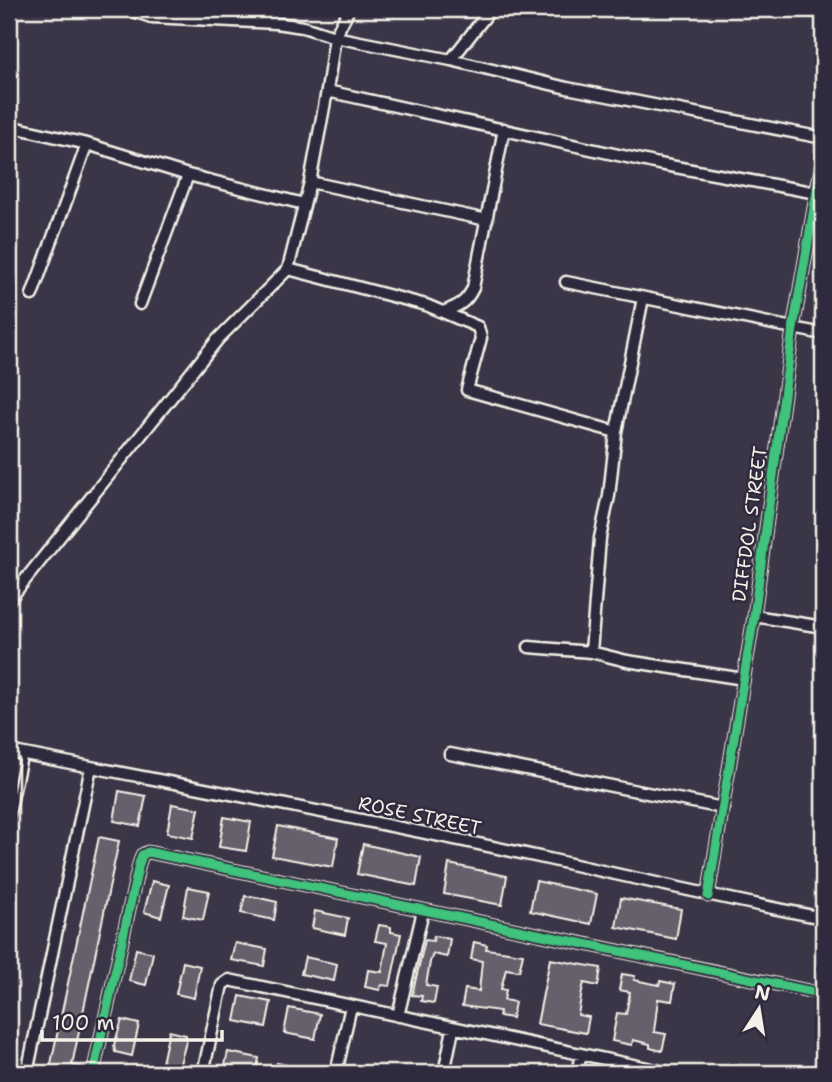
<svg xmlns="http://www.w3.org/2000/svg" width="832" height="1082" viewBox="0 0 832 1082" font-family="'Shantell Sans',sans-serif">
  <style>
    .building { fill: #65616c; stroke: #f4f1e8; stroke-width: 2 }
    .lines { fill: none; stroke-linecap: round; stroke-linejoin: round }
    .lane-casing { stroke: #f4f1e8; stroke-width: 10 }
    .street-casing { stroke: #f4f1e8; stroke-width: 15 }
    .lane { stroke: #2f2a3d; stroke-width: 5 }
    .street { stroke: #2f2a3d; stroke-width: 10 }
    .cycleway-casing { stroke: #2f2a3d; stroke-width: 13 }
    .cycleway { stroke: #40c37c; stroke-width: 9 }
    .labels { text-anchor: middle; stroke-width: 5; stroke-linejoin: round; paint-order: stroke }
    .street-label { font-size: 19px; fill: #f4f1e8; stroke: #2f2a3d }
  </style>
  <rect width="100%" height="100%" fill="#3b3647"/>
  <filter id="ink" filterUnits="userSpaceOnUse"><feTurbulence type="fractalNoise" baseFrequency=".0143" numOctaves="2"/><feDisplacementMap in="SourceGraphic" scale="14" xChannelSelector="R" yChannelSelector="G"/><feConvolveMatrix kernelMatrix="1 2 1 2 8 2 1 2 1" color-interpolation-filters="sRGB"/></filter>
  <g filter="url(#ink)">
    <path class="building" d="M119,791L146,796L140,826L114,821Z
      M172,804L199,809L193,838L167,833Z
      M224,817L251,822L246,851L219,847Z
      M278,826L338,838L333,867L272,856Z
      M99,837L119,841L72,1065L86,1068V1073H49Z
      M363,844L421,857L416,886L357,874Z
      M449,864L507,876L502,905L444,894Z
      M152,881L169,885L161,917L144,912Z
      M536,881L597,894L591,924L530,911Z
      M188,887L209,891L203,920L183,916Z
      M245,896L251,897V896L277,902L274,920L241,913Z
      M621,898L681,909L676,939L616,927Z
      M315,911L348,918L345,935L312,928Z
      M379,925L391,927V932L401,934L390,986L381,985L380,990L365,987L368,970L382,972L387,943L375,941Z
      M434,936L450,939L447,957L433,954L430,962L426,985L437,987L434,1003L421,1001L422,996L412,995L425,940L433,941Z
      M474,942L487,945L486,949L523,954L519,971L506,969L501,989L506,990L504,1000L515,1002L512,1018L499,1016L500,1011L462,1006L465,989L479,991L482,961L471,959Z
      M235,943L267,949L264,966L231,960Z
      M136,949L153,953L146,985L129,981Z
      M305,957L337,964L334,981L301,974Z
      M550,959L601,968L598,986L584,983L582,991L578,1015L589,1017L586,1033L537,1024Z
      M183,962L200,966L194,998L176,994Z
      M622,974L635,976L634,980L659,985L660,981L675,984L672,1001L658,999L654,1032L666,1034L662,1051L650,1048V1044L633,1040L632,1045L612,1041L617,1013L626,1014L630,992L619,990Z
      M240,996L271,1002L266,1027L235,1021Z
      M289,1008L320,1014L315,1039L284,1033Z
      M122,1020L139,1024L132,1056L115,1052L114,1045Z
      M169,1031L186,1035V1042L179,1067L162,1063Z
      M228,1052L259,1058L256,1073H223Z
      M277,1063L308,1069L307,1073H275Z"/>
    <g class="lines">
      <g class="lane-casing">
        <path id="lane" d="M9,826L24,754"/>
      </g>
      <g class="street-casing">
        <path id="street" d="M127,9L151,17L276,23L303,27L335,37L451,60L567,88L823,138
          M451,60L491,9
          M327,91L659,164L817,193
          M9,126L87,144L188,175L304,204
          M310,182L487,220
          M288,269L426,305L478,327L481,338L467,390L616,432
          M566,282L823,334
          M32,295L87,144
          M140,304L188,175
          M443,312C458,306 466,303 473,288L504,129
          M9,600L218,339L288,269L310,182L327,91L335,37L349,9
          M754,616L823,627
          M529,647L591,652L627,661L744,679
          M591,652L600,538L609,496L616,432L643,298
          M9,751C187,786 366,819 544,858C637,879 730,900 823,918
          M450,754L723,808
          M708,896L754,616L793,329L823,156
          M398,1016L423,911
          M27,1073L91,767
          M93,1073L139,864L142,855L148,852L823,994
          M203,1073L222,985L229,980L671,1073
          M336,1073L351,1006
          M444,1073L453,1029
          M577,1073L581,1054"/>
      </g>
      <use href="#lane" class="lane"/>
      <use href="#street" class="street"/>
      <g class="cycleway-casing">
        <path id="cycleway" d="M708,896L754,616L793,329L823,156
          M93,1073L139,864L142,855L148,852L823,994"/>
      </g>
      <use href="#cycleway" class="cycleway"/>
    </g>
  </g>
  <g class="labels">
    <g class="street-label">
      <text transform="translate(749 524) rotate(-82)" y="7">DIFFDOL STREET</text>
      <text transform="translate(420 815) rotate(12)" y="7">ROSE STREET</text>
    </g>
  </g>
  <rect width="832" height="1082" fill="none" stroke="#2f2a3d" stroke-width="35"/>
  <rect x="18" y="18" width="797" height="1047" fill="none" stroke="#f4f1e8" stroke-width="2.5" filter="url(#ink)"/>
  <g transform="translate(759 1009) rotate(12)" stroke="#2f2a3d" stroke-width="5" paint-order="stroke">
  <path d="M0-5L12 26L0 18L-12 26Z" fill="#f4f1e8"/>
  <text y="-10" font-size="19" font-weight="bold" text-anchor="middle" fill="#f4f1e8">N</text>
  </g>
  <path d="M42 1030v10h180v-10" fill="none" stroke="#f4f1e8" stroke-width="3.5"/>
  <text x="52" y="1030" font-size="21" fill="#f4f1e8" stroke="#2f2a3d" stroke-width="5" paint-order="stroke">100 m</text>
</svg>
